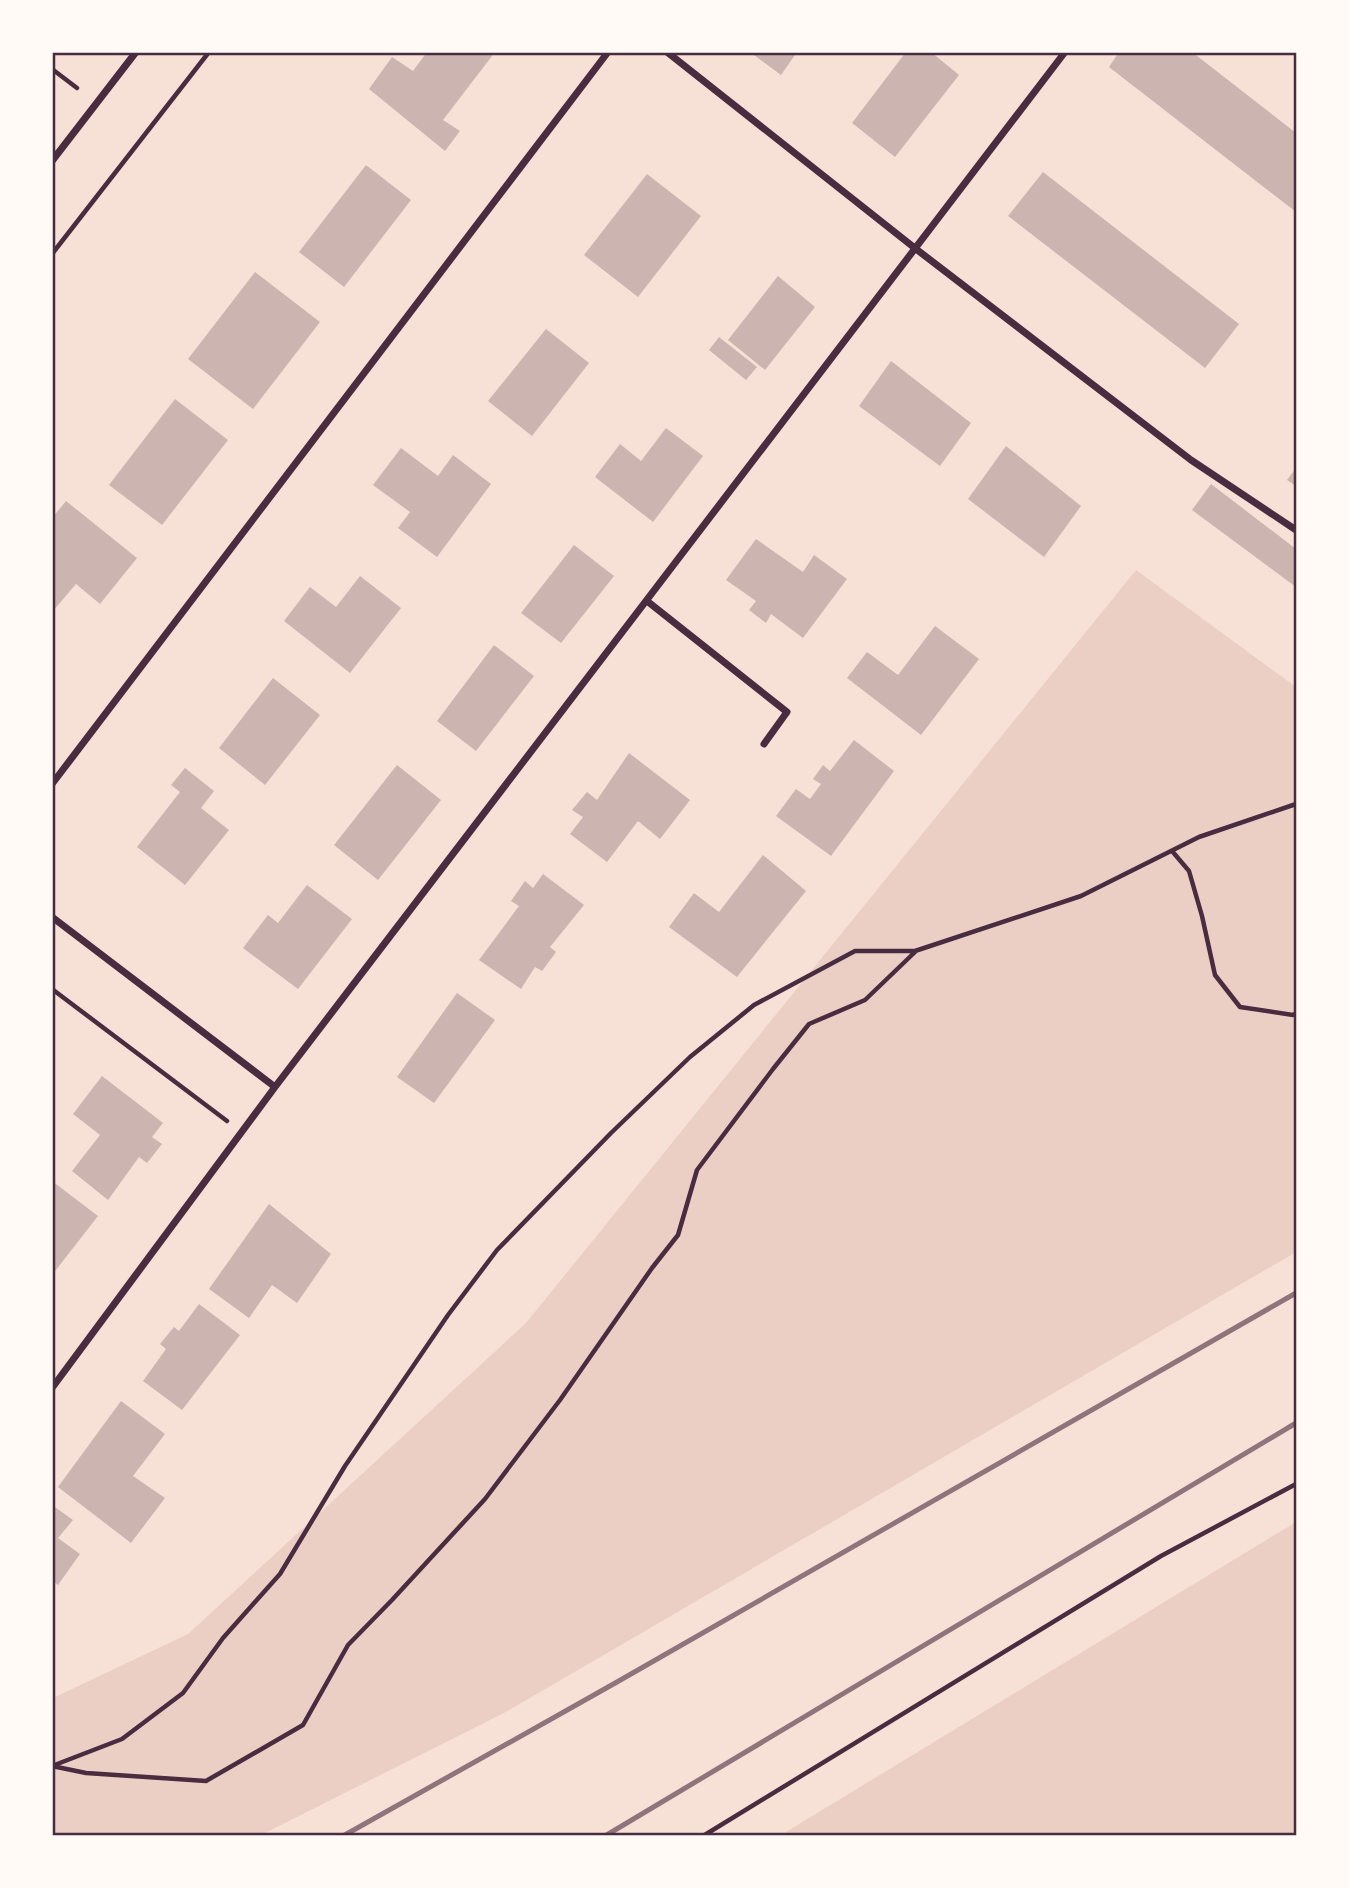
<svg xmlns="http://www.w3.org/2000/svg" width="1349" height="1888" viewBox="0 0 1349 1888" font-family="'PT Sans Narrow',sans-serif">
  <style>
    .green { fill: #ebcfc5 }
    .building { fill: #ccb4b1 }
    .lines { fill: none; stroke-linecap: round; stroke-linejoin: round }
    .path { stroke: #4a2c40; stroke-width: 4.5 }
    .minor { stroke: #4a2c40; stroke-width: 7 }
    .rail { stroke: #8f747c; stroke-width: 5 }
    .neatline { fill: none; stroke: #4a2c40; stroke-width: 2.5 }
  </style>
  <rect width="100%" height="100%" fill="#f7e1d7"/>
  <path class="green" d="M1136,570L1296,687V1252L504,1713L261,1835L53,1836V1698L188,1634L526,1323Z
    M1296,1522V1835H781Z"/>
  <path class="building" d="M427,52H495L443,120L460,131L445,151L369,89L392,57L413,71Z
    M750,52H797L781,75Z
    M906,52H931L959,75L895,157L852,123Z
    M1119,52H1192L1296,133V212L1109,67Z
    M366,165L411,200L344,287L299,252Z
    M1043,172L1239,324L1205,368L1008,216Z
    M647,174L701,216L638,297L584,255Z
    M255,272L320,322L253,409L188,359Z
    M778,276L815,307L765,370L728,340Z
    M546,329L589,363L532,436L488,401Z
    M719,337L757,367L746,380L709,350Z
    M891,361L971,423L940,466L859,406Z
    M175,399L228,440L162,525L109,485Z
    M666,428L703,456L653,522L595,477L620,444L641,461Z
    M1006,446L1081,506L1044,557L968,499Z
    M401,448L438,476L453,455L491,484L437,557L398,528L410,512L373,485Z
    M1296,468V486L1287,480Z
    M1211,484L1296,549V587L1192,510Z
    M66,501L137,558L100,604L76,584L52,612V518Z
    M756,539L803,572L814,555L847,579L803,638L771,614L766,623L749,610L756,601L726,580Z
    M574,545L614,576L561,643L521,613Z
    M360,576L401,608L350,673L284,621L310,587L336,607Z
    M935,626L979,659L921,735L847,678L867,652L898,675Z
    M494,645L534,676L476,751L437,721Z
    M273,678L320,715L265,785L219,748Z
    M854,740L894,771L831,856L776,816L796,789L810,799L821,784L813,779L823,765L830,771Z
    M629,753L690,800L660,839L638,821L607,862L570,834L583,817L572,810L587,792L597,800Z
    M397,765L441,800L378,880L334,845Z
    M185,768L214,791L201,808L229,830L185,885L137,847L180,792L171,785Z
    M763,855L806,891L737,977L669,927L694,893L719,912Z
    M543,874L584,905L550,947L556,952L542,971L535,967L521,989L479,960L519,906L511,901L525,881L533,888Z
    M307,885L352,919L298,989L243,948L268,915L278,923Z
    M457,993L495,1020L434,1103L397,1077Z
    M102,1076L163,1123L152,1137L162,1144L147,1163L139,1157L108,1200L72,1171L100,1135L73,1114Z
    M52,1181L98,1216L52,1275Z
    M269,1204L331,1254L297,1303L272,1285L249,1318L209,1289Z
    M199,1304L240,1335L182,1410L143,1381L166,1349L160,1344L174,1327L179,1331Z
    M121,1401L165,1434L133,1476L165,1498L131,1543L58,1487Z
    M52,1505L73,1520L58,1538L80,1554L58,1585L52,1581Z"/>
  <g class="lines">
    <path class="path" d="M52,69L77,88
      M52,254L209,52
      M1172,851L1189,871L1202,916L1215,975L1240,1007L1293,1015L1296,1013
      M52,989L227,1121
      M52,1766L122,1739L183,1693L223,1638L280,1574L345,1466L448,1315L497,1250L611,1133L690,1057L754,1005L855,951H915L1081,896L1199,837L1296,804
      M52,1766L86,1773L206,1781L303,1725L348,1645L392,1600L485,1499L560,1400L652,1268L678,1235L697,1170L773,1069L809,1024L865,1000L915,952
      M703,1836L1161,1556L1296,1484"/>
    <path class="minor" d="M667,52L916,249L1191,460L1296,530
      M52,161L136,52
      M647,601L787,712L764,744
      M52,784L608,52
      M52,917L275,1087
      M52,1388L275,1087L1065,52"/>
    <path class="rail" d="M343,1836L617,1682L1296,1293
      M605,1836L1296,1423"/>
  </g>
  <rect width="1349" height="1888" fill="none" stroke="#fffaf5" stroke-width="108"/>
  <rect x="54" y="54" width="1241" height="1780" class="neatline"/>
</svg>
